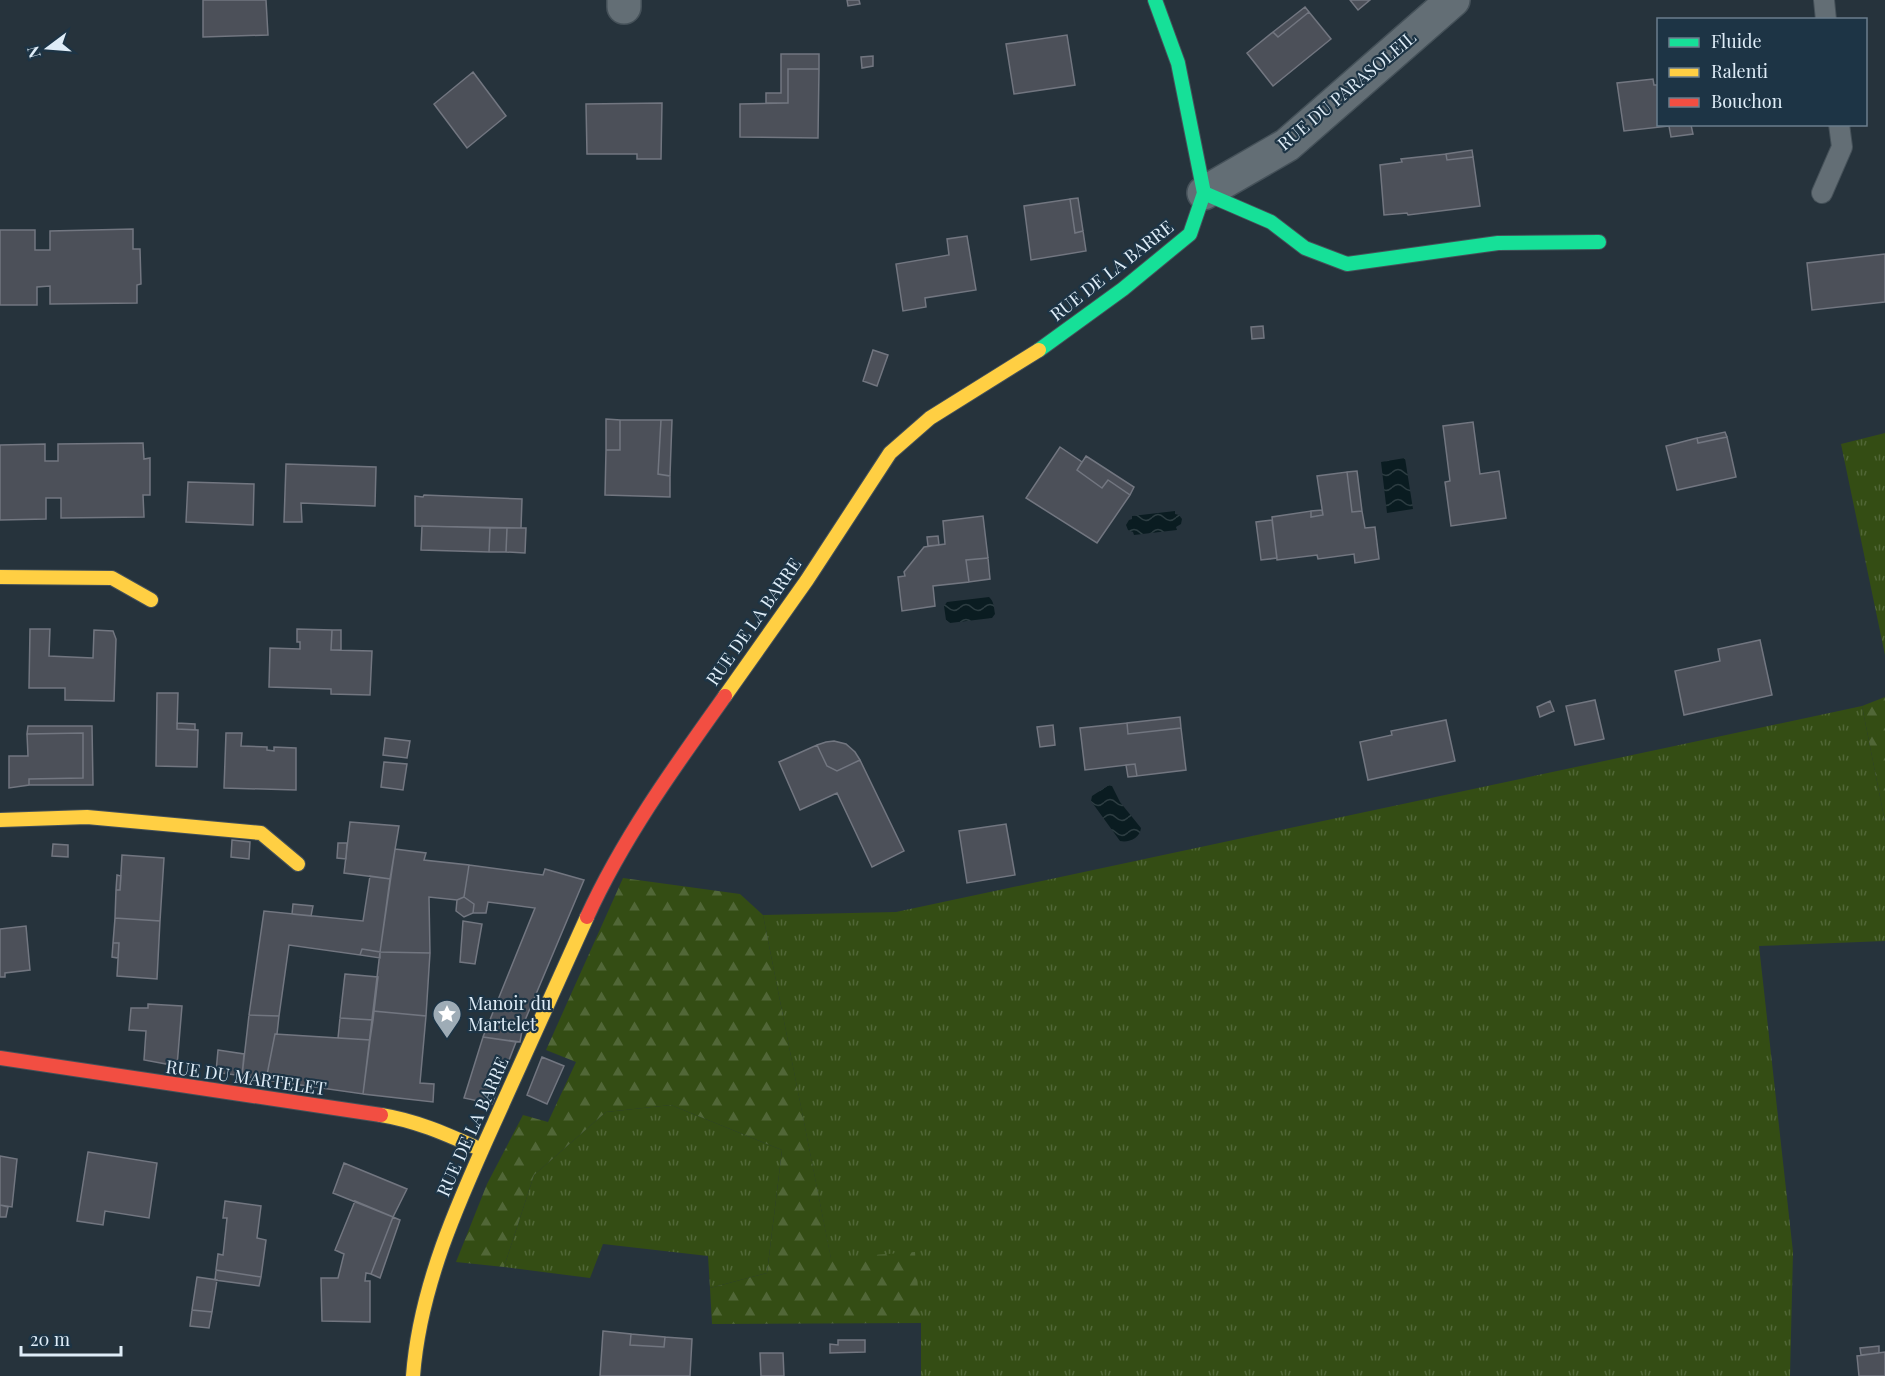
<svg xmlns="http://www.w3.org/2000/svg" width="1885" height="1376" viewBox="0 0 1885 1376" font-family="'Playfair Display',serif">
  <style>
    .grass { fill: url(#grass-tufts) }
    .forest { fill: url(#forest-firs) }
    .water { fill: url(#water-waves) }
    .building { fill: #4c5059; stroke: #727680; stroke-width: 1.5 }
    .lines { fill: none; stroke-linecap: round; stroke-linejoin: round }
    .lane-casing { stroke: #455159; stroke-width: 22 }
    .street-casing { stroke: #455159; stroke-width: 36 }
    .fast-casing { stroke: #455159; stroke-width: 16 }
    .slow-casing { stroke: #455159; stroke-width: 16 }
    .jam-casing { stroke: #455159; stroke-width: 16 }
    .lane { stroke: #636e75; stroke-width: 20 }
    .street { stroke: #636e75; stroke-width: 33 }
    .fast { stroke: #16e098; stroke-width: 14 }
    .slow { stroke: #ffcf43; stroke-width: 14 }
    .jam { stroke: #f24e42; stroke-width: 14 }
    .labels { text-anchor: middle; stroke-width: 4.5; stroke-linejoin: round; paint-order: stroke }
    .street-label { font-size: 18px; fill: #dfedf8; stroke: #1d3445 }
    .poi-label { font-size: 18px; fill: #dfedf8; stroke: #1d3445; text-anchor: start }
  </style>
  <defs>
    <pattern id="grass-tufts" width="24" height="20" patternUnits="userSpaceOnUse" patternTransform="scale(1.5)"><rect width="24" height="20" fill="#344d14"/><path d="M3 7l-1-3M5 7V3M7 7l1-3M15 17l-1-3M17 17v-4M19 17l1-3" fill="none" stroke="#516737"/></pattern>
    <pattern id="forest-firs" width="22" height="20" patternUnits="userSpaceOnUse" patternTransform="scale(1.5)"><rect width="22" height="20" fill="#344d14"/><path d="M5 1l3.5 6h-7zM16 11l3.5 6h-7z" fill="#516737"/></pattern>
    <pattern id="water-waves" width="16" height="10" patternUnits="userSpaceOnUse" patternTransform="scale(1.5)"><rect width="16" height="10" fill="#0a1c21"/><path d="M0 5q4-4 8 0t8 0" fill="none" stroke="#2d3d42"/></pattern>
  </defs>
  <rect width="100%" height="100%" fill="#26333c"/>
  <path class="grass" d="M1885,433V655L1841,444Z
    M1862,706L1885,822V941L1759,946L1793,1252L1790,1376H921V1323L831,1259L763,915L896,912Z
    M671,1105L782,1150L767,1273L710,1288L708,1256L603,1244L590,1278L504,1267L534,1175L606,1112Z"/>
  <path class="forest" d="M1885,697V822L1862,706Z
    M623,878L740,894L763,915L831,1258L915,1252L921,1323L712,1324L710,1288L767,1273L782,1150L671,1105L606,1112L534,1175L504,1267L456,1262L487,1184L523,1115L548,1122L576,1062L546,1050Z"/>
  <path class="water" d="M1405,458L1413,509L1387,513L1381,462Z
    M1175,511V514L1179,515L1182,519L1181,524L1176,527L1177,530L1134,535L1133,532L1128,530L1126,525L1129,520L1132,519V516Z
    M989,597C994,601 994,608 995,614L992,618L950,623L946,620L944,606L947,602Z
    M1109,785L1112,786L1120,802L1141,828C1140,838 1129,843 1120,841L1091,801L1092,796Z"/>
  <path class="building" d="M203,0H266L268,35L203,37Z
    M847,0H859L860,4L848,6Z
    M1350,0H1370L1358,10Z
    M1305,7L1309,12L1278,37L1273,32Z
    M1309,12L1331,39L1273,86L1247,53L1273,32L1278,37Z
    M1067,35L1075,85L1014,94L1006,44Z
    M781,54H819V69H788V103H766V93H781Z
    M873,56V66L862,68L861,57Z
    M788,69H819L818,138L740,137V104L788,103Z
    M473,72L506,116L467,148L434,104Z
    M1653,79L1654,85H1658V124H1693L1691,125L1693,134L1671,137L1669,126L1624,131L1617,83Z
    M662,103L661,159H637V154H587L586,104Z
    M1472,150L1473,157L1447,160L1446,154Z
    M1446,154L1447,160L1473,157L1480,206L1408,215L1407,213L1384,215L1380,165L1402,162L1401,159Z
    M1078,198L1083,231L1075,233L1070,199Z
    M1070,199L1075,233L1083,231L1086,251L1031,260L1024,206Z
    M133,229V249H140L141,284L137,285V303L50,304V286L37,287V305H0V230H35V250H50V231Z
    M967,236L976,290L925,298L926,307L903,311L896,264L949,255L947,239Z
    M1885,254V302L1812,310L1807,263Z
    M1263,326L1264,338L1252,339L1251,327Z
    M873,350L888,355L877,386L863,381Z
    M606,419L620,420V450H606Z
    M620,420H661L658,474L670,476V497L605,495L606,450H620Z
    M661,420H672L670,476L658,474Z
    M1473,422L1480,474L1499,471L1506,518L1451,526L1445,482L1450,481L1443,426Z
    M1725,432L1727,437L1698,443L1697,438Z
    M1727,437L1736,477L1677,490L1666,446L1697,438L1698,443Z
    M143,443L144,459L150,458V495H143L144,517L61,518V498H46V519L0,520V445L45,444V461H58V444Z
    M1060,447L1082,462L1077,470L1102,488L1108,480L1130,495L1097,543L1026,498Z
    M1086,456L1134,487L1130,495L1108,480L1102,488L1077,470Z
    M286,464L376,467L375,506L301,503L302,522H284Z
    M1357,471L1362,511L1352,512L1347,472Z
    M1347,472L1352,512L1362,511L1365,528L1375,527L1379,559L1355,563L1354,554L1318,559L1317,555L1277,560L1272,517L1311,511V517L1323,515L1317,476Z
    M188,482L254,484L253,525L186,522Z
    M424,495L522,499L521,528L415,526V496L423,497Z
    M1322,510L1323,515L1311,517V511Z
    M983,516L988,558L966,560L969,582L933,586L935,606L902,611L898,577L905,576L904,572L924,547L945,544L943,521Z
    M1272,520L1277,558L1261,560L1256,522Z
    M422,526L490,528L489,552L421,550Z
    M490,528H507L506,552H489Z
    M507,528H526L525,553L506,552Z
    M938,536L939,545L928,546L927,537Z
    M988,558L990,579L969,582L966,560Z
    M30,629H50L49,656L93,658L94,630L113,631L116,639L114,701L65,700V688H29Z
    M297,629L332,630L331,650L372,651L370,695L331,694V689L269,687L270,648L300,649V642H297Z
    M332,630H341V650H331Z
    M1760,640L1772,695L1684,715L1675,671L1720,661L1718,649Z
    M157,693H178L177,729L198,730L197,767L156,766Z
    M1595,700L1604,739L1575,745L1566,706Z
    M1550,701L1554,711L1540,717L1537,707Z
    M1180,717L1181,728L1128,734L1127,723Z
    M1446,720L1455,761L1368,780L1360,742L1392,735L1391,731Z
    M177,723L195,724V730L177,729Z
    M1127,723L1128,734L1181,728L1186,770L1137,776L1135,764L1085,770L1080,728Z
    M1053,725L1055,745L1040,747L1037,727Z
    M28,726H92L93,785H29V779L83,778V733L27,734Z
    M83,733V778L29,779V785L9,788V756H28L27,734Z
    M226,733H242L241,746L267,747V750L274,751V747L296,748V790L224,788Z
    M385,738L410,741L407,758L383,755Z
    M834,741L846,744L855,752L860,760L837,771L827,766L817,745L826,742Z
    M817,745L827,766L837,771L860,760L904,851L872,867L837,793L800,810L779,762Z
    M384,762L407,764L403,790L381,787Z
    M1135,764L1137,776L1128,777L1126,765Z
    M350,822L399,826L390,879L344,873Z
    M1006,824L1015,875L967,883L959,831Z
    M232,840L250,842L249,859L231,857Z
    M338,843H347L346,859L337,858Z
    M53,844L68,845V857L52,856Z
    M395,849L426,853L424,860L469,865L464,897L457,900L429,897L430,953L380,952Z
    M122,855L164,858L160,921L115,918L116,890H120Z
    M469,865L543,875L545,869L584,880L523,1025L520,1042L483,1037L535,908L488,902L486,913H473L474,904L464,897Z
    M117,875L121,876L120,890H116Z
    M370,876L390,879L380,952L362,949L360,955L289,945L279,1016L249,1015L264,911L363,921Z
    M464,897L474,904L473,913L464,917L456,911L457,900Z
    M293,904L313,906L311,916L292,914Z
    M115,918L160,921L157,979L117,976L119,943H113Z
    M463,921L482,924L475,964L460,962Z
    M26,926L30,970L5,973V977H0V929Z
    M113,943H119L118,958L112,957Z
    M362,949L380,952V958L360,955Z
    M380,952L430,953L426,1016L373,1011Z
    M345,974L378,977L373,1020L340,1018Z
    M148,1004L182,1006L177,1066L144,1060L146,1031L129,1030L131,1008H148Z
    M373,1011L426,1016L420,1083L434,1084L433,1102L363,1094Z
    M249,1015L279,1016L277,1034H275L266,1080L242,1076Z
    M340,1018L373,1020L370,1040L338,1038Z
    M275,1034L370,1040L363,1094L266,1080Z
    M483,1037L516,1042L492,1104L464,1098Z
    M218,1050L244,1054L242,1076L216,1072Z
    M542,1057L564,1066L547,1104L527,1095Z
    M88,1152L157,1163L149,1218L105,1211L103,1225L77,1221Z
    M0,1156L17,1159L12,1207L0,1205Z
    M344,1163L407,1189L393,1217L333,1193Z
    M225,1201L261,1206L257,1238L266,1240L261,1277L216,1270L218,1254L223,1255L227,1218H223Z
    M355,1201L393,1217L371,1274L366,1273L365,1281H370V1322L322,1321L321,1278H338L344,1254L335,1250Z
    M0,1205L8,1207L6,1217H0Z
    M393,1217L400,1220L380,1278L371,1274Z
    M216,1270L261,1277L259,1286L215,1280Z
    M197,1277L217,1280L212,1312L192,1310Z
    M192,1310L212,1312L209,1328L190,1326Z
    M603,1331L631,1334L630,1345L664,1347L665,1337L692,1339L690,1376H600Z
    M631,1334L665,1337L664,1347L630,1345Z
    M838,1340H865V1352L830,1353V1344L838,1345Z
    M1879,1346V1353L1861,1355L1860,1348Z
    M1885,1352V1376H1859L1857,1356Z
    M760,1353H783L784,1376H761Z"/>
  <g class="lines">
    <g class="lane-casing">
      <path id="lane" d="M1824,0L1826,20
        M1822,193L1842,147L1839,124"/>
    </g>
    <g class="street-casing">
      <path id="street" d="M624,0V7
        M1204,193L1287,145L1453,0"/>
    </g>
    <g class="fast-casing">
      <path id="fast" d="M1204,193L1271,222L1305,248L1347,264L1498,243L1599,242
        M1039,350L1123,289L1190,234L1204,193L1178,63L1155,0"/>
    </g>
    <g class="slow-casing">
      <path id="slow" d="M0,577L112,578L151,600
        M725,696L807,580L890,453L930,418L1039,350
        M0,820L87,817L261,833L298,864
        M381,1115C418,1121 448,1135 482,1150
        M413,1376C420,1283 461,1196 499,1112C528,1047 558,982 587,917"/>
    </g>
    <g class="jam-casing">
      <path id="jam" d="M587,917C623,838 675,766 725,696
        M0,1058L381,1115"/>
    </g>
    <use href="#lane" class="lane"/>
    <use href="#street" class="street"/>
    <use href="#fast" class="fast"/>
    <use href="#slow" class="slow"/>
    <use href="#jam" class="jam"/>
  </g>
  <defs>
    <g id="sight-pin" transform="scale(1.5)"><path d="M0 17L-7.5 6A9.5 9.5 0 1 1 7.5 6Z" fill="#9eacb6" stroke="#1d3445"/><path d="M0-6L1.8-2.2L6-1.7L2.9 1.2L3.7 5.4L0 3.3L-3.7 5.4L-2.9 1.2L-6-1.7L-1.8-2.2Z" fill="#fff"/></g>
  </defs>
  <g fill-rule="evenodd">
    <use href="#sight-pin" x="447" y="1014"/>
  </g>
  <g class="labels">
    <g class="street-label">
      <text transform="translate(1347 91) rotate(-40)" y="6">RUE DU PARASOLEIL</text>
      <text transform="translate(1112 271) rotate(-38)" y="6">RUE DE LA BARRE</text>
      <text transform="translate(754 622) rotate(-55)" y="6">RUE DE LA BARRE</text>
      <text transform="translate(246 1078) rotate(8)" y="6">RUE DU MARTELET</text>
      <text transform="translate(473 1127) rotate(-66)" y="6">RUE DE LA BARRE</text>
    </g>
    <g class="poi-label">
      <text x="468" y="1010">Manoir du<tspan x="468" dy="21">Martelet</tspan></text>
    </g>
  </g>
  <rect x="1657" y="18" width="210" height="108" fill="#1d3445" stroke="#6b7e8d" stroke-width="1.5"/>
  <rect x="1669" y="38" width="30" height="9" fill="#16e098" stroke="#6b7e8d" stroke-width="1.5"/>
  <text x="1711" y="48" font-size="18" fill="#dfedf8">Fluide</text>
  <rect x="1669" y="68" width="30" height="9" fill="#ffcf43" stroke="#6b7e8d" stroke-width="1.5"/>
  <text x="1711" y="78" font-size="18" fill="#dfedf8">Ralenti</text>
  <rect x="1669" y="98" width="30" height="9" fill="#f24e42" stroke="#6b7e8d" stroke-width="1.5"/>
  <text x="1711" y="108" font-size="18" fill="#dfedf8">Bouchon</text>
  <g transform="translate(48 48) rotate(254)" stroke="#1d3445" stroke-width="4.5" paint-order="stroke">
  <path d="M0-4.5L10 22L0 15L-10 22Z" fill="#dfedf8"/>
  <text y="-9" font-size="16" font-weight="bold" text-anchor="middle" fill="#dfedf8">N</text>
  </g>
  <path d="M21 1346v9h100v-9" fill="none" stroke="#dfedf8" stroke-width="3"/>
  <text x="30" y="1346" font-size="18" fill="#dfedf8" stroke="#1d3445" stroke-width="4.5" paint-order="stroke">20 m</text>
</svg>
